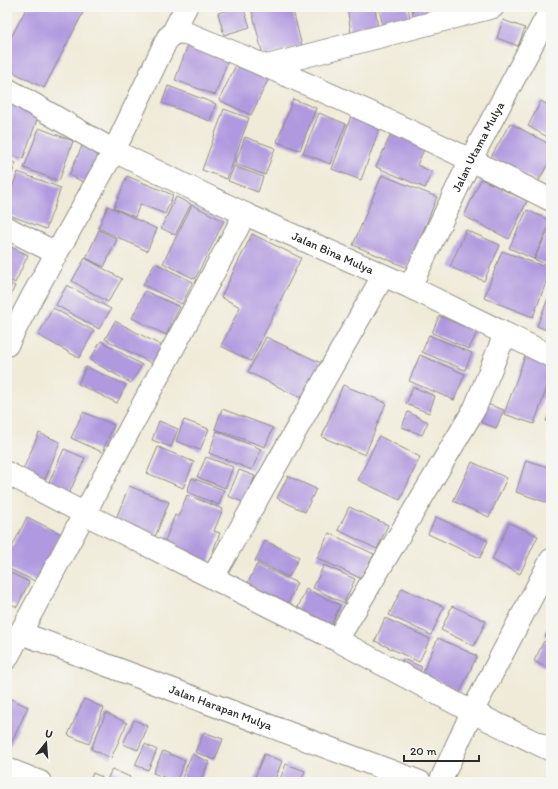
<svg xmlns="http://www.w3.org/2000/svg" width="558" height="789" viewBox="0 0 558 789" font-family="Itim,sans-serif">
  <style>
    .building { fill: #b099df }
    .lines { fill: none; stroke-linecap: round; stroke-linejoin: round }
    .minor-casing { stroke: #8e8b82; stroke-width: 24 }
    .minor { stroke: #fff; stroke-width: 22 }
    .labels { text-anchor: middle; stroke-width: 3.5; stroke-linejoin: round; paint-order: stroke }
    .street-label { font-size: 12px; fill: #2b2b2b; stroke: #f6f6f2 }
  </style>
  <rect width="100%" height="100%" fill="#f6f6f2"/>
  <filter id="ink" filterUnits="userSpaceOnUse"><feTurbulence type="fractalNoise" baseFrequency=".025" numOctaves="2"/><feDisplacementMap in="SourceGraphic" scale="8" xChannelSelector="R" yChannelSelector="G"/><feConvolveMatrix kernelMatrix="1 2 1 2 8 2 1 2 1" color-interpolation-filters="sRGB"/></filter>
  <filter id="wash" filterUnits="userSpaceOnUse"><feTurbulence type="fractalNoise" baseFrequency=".012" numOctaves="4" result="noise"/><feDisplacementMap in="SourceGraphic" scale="16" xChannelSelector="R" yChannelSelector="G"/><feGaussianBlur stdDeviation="0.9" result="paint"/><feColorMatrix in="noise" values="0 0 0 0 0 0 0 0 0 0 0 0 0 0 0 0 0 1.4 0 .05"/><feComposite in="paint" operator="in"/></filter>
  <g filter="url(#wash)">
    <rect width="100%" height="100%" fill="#f0ebd9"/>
    <g id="blocks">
      <path class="building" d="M27,7H86L44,88L7,69V45Z
        M240,7H243L250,27L224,35L218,13Z
        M251,7H292L302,46L263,56Z
        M347,7H375L378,29L351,33Z
        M379,7H408L411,24L383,28Z
        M412,7H438L439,12L413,17Z
        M503,20L525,28L518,46L497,38Z
        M189,42L229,58L215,95L175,80Z
        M236,65L268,80L251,115L219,100Z
        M168,86L216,104L210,121L162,103Z
        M293,99L316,108L300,150L277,142Z
        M541,101L551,107V139L528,126Z
        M13,102L40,111L23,159L7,154V120Z
        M224,109L249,118L227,179L202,170Z
        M319,113L346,124L330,164L303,153Z
        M351,116L380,127L361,180L332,169Z
        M510,123L551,145V158L538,182L491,157Z
        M39,128L73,141L59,181L24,168Z
        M392,132L425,147L417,165L432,172L425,188L376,167Z
        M245,137L275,148L265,175L235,164Z
        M83,144L100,152L86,183L69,175Z
        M7,160L16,163L7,187Z
        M234,166L263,177L258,192L228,181Z
        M18,172L61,188L46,229L7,214V201Z
        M382,175L437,197L408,268L353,245Z
        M127,176L173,195L165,214L140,204L135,217L114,208Z
        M481,179L527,201L509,239L464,216Z
        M176,197L191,204L175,235L161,228Z
        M192,205L224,221L195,279L163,263Z
        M108,206L157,229L147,251L98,228Z
        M527,210L551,221L534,259L509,248Z
        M551,225V267L534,259Z
        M99,230L117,239L104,267L86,258Z
        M466,230L500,245L484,281L450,267Z
        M252,234L301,258L251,361L221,346L240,307L221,297Z
        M7,245L28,255L15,283L7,279Z
        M502,251L551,269L533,317L484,298Z
        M85,258L122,279L108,302L72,281Z
        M155,263L193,282L182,304L143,285Z
        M7,282L15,286L7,303Z
        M67,285L111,309L99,329L56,305Z
        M145,291L180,307L166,335L132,318Z
        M551,291V332L537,326Z
        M53,308L94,331L79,358L38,335Z
        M439,316L477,332L469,349L432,333Z
        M115,321L166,348L157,366L105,339Z
        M429,335L472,353L465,370L422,352Z
        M266,337L321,363L303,399L248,372Z
        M101,341L142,365L131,383L90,360Z
        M420,355L465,374L454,400L409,381Z
        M525,356L551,365V376L534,424L504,414Z
        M86,367L126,385L117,403L78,384Z
        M343,385L386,403L365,455L322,437Z
        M413,387L435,396L429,413L406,404Z
        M487,404L504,410L496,428L480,422Z
        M222,409L273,428L265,447L215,429Z
        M551,409V423L546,421Z
        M83,412L114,425L102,452L71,438Z
        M408,412L428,422L422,435L402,427Z
        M184,420L209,429L200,450L176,441Z
        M159,421L178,429L171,447L152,440Z
        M217,431L261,449L252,470L209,453Z
        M39,433L60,442L44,482L22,472Z
        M379,436L420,457L400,500L358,480Z
        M158,447L194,462L183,488L147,473Z
        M64,449L85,458L68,496L47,487Z
        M206,457L233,467L225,488L197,477Z
        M526,460L551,468V504L516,492Z
        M472,462L507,478L489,517L453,501Z
        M239,470L255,476L245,503L228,496Z
        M288,476L316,489L305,512L277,498Z
        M192,478L224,490L219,505L187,492Z
        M129,486L169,502L153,542L113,526Z
        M187,495L223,509L214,531L220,533L206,569L161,551L175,515L178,517Z
        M349,507L388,525L377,549L338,530Z
        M27,517L61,534L37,582L7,568V557Z
        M436,517L488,541L480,558L428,534Z
        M509,523L538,536L520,574L492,560Z
        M329,533L374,554L362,579L317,558Z
        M265,541L299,557L289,577L255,561Z
        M257,564L297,583L285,610L244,591Z
        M324,565L355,579L344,603L313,588Z
        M7,571L29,582L17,607L7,602Z
        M402,588L444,607L431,635L389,615Z
        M306,589L340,605L328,633L294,617Z
        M452,606L486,621L474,646L441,630Z
        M385,618L430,639L419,662L375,641Z
        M551,624V640L545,636Z
        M438,638L477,656L460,692L422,674Z
        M544,641L551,645V670L534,661Z
        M403,659L422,667L416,680L397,671Z
        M7,697L28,707L9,748L7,747Z
        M84,699L104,708L89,744L68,735Z
        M106,713L127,723L111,758L91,749Z
        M134,720L148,726L138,750L123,744Z
        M204,732L223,739L215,760L195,752Z
        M145,744L157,750L148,770L135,765Z
        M163,751L185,761L176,782L153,773Z
        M192,754L209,762L200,782H180Z
        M264,754L282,761L274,782H253Z
        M286,764L305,771L301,782H279Z
        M112,769L130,777L128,782H106Z
        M93,773L102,777L100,782H89Z
        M134,778L145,782H132Z"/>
    </g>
  </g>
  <g filter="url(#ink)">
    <use href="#blocks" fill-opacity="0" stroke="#8e8b82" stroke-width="1"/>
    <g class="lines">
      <g class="minor-casing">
        <g id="minor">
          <path d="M172,34L186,7"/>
          <path d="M267,66L493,7"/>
          <path id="s1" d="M7,89L114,151L245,214L410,287L551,356"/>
          <path d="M7,228L56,253"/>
          <path id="s2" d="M410,287L471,159L551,9"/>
          <path d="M7,345L32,297L114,151L168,37L178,32L189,34C312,84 433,140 551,200"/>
          <path d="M7,473L85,514L337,640L472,712L551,750"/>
          <path d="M213,577L383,276"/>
          <path id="s3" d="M21,633L420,782"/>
          <path d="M337,640L475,408L505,334"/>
          <path d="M7,658L245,214"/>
          <path d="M7,769L40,782"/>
          <path d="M440,782L472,712L551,560"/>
        </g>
      </g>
      <use href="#minor" class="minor"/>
    </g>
  </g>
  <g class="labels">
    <g class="street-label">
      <text dy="4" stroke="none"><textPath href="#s2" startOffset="156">Jalan Utama Mulya</textPath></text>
      <text dy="4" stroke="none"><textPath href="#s1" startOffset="365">Jalan Bina Mulya</textPath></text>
      <text dy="4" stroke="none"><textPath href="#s3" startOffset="213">Jalan Harapan Mulya</textPath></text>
    </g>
  </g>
  <rect width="558" height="789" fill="none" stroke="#f6f6f2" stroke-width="24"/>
  <g transform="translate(46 743) rotate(17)" stroke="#f6f6f2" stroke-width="3" paint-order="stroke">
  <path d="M0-3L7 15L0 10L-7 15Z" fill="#2b2b2b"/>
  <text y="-6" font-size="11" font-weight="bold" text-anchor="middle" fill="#2b2b2b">U</text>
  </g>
  <path d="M404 755v6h75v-6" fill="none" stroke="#2b2b2b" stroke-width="2"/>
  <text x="410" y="755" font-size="12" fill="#2b2b2b" stroke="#f6f6f2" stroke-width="3" paint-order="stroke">20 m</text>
</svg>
